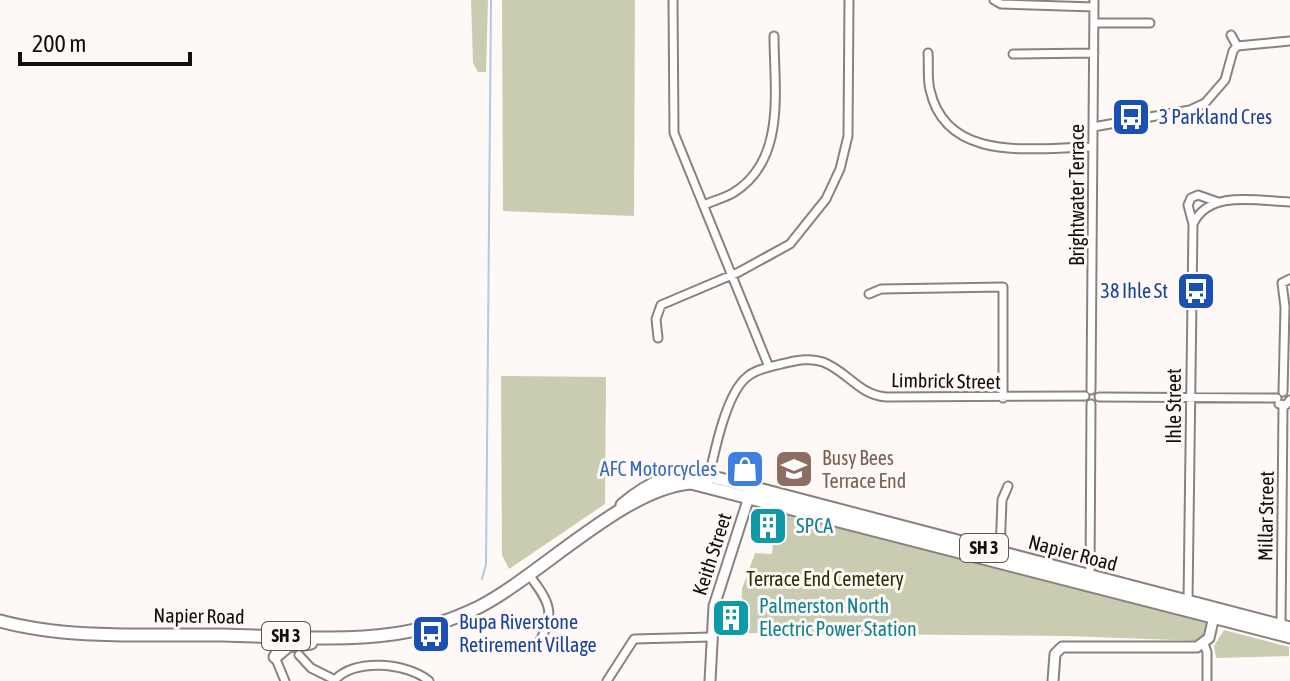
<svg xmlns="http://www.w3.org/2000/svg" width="1290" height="681" viewBox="0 0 1290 681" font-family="'Asap Condensed',sans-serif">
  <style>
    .green { fill: #caccb2 }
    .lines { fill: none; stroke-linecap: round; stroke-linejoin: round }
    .stream { stroke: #aecae6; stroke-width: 2 }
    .minor-casing { stroke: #8b827f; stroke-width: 11 }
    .secondary-casing { stroke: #8b827f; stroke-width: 13 }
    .trunk-casing { stroke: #8b827f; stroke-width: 15 }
    .minor { stroke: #fff; stroke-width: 7 }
    .secondary { stroke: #fff; stroke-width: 9 }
    .trunk { stroke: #fff; stroke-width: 11 }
    .labels { text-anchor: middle; stroke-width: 6; stroke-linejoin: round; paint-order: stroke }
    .shield { fill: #fef8f6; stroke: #595554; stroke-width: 2 }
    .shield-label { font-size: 18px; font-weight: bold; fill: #120f0e }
    .transit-label { font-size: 20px; fill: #164399; stroke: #fef8f6; text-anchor: start }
    .street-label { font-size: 20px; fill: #120f0e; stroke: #fef8f6 }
    .education-label { font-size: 20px; fill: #785e54; stroke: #fef8f6; text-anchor: start }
    .shop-label { font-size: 20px; fill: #366cbe; stroke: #fef8f6; text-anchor: end }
    .culture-label { font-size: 20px; fill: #0d838f; stroke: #fef8f6; text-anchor: start }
    .park-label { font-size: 20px; fill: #2c2d00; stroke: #fef8f6 }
  </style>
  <rect width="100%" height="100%" fill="#fef8f6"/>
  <path class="green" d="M471,0H488L486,72H478L473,63Z
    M502,0H635L634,216L503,211Z
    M501,376L606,377L605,504L509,569L502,555Z
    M776,510L1211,621L1202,641L1067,636L741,633L742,589L755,553L772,554Z
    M1224,630L1289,647V656L1216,658L1214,646Z"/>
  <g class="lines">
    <path class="stream" d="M482,579L486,564L491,0"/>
    <g class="minor-casing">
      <path id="minor" d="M673,0L674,133L769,367
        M994,0L1001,4L1094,7
        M1094,23H1150
        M1231,35L1237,46
        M928,53C929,65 927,78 930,90C947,165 1036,147 1093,147
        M1013,54L1094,53
        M1093,127L1190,110L1205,103L1225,80L1233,51L1237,46L1290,41
        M704,205C713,201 724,198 733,193C787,160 774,89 774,36
        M1193,224L1188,205L1191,198L1198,195L1218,202
        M869,294L881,289L1003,287V398
        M658,338L656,319L661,305L739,272L790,244L826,199L840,169L848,136L849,0
        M1091,390L1094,0
        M1283,392L1285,307L1282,283L1290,279
        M1099,397L1277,398
        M1279,404L1286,405L1290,400
        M707,486C713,459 725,394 747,377C756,369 770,367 781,364C795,361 809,357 823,362C847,371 859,395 886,397L1085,396
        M1000,552L1002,500L1008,486
        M529,575C550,602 557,615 537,645
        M1090,579L1091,404
        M1188,601L1193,224C1209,189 1258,201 1290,202
        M1281,626L1283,406
        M276,636L275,657L285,681
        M1204,644L1207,652V681
        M299,655L311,668L335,680
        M334,681C354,657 408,663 429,681
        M607,681L634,639L711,637"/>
    </g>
    <g class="secondary-casing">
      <path id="secondary" d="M710,681L714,606L750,494
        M1053,681L1055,654L1062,647H1197L1209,638L1215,612"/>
    </g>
    <g class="trunk-casing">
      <path id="trunk" d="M622,505C649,482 673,471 709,476L1290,628
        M0,621C70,640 151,634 223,635C279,636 337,642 393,634C423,630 452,620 479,607C541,575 624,488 691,483L1290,637
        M275,657L288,646L311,643"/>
    </g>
    <use href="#minor" class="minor"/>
    <use href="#secondary" class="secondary"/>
    <use href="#trunk" class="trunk"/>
  </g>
  <defs>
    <g id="bus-square" transform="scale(2)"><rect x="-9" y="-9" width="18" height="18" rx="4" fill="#1a4fb4" stroke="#fef8f6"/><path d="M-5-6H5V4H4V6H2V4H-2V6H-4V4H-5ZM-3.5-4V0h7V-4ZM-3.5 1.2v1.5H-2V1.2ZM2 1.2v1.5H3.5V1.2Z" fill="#fff"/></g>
    <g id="shop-square" transform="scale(2)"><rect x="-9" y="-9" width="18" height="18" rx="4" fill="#3f7fe0" stroke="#fef8f6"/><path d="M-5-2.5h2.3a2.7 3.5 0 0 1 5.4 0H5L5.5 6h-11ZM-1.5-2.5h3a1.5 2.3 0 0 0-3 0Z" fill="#fff"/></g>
    <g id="school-square" transform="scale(2)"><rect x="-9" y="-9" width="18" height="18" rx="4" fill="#8d6e63" stroke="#fef8f6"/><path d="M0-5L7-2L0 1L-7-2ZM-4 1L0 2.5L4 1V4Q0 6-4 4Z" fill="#fff"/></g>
    <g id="building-square" transform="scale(2)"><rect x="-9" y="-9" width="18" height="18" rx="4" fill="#0f9aa8" stroke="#fef8f6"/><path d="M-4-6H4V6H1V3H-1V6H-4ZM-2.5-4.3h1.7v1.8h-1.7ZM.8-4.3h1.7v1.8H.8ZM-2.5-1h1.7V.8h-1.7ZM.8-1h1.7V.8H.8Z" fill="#fff"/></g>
  </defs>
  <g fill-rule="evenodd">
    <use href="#bus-square" x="1131" y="117"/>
    <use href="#bus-square" x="1196" y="291"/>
    <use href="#shop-square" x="745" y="469"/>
    <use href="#school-square" x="794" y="469"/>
    <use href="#building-square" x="768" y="526"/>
    <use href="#building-square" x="731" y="618"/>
    <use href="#bus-square" x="431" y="634"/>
  </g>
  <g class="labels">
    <g class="shield">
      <rect x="960" y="534" width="48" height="28" rx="6"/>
      <rect x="262" y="622" width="48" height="28" rx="6"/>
    </g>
    <g class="shield-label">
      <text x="984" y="554">SH 3</text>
      <text x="286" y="642">SH 3</text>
    </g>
    <g class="transit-label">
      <text x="1159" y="124">3 Parkland Cres</text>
      <text x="1168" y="298" text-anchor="end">38 Ihle St</text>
      <text x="459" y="629">Bupa Riverstone<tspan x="459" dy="23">Retirement Village</tspan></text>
    </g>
    <g class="street-label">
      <text transform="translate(1077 195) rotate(-90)" y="7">Brightwater Terrace</text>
      <text transform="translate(946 381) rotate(1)" y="7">Limbrick Street</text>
      <text transform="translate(1174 406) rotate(-90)" y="7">Ihle Street</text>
      <text transform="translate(1266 516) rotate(-89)" y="7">Millar Street</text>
      <text transform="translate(1073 553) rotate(15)" y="7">Napier Road</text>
      <text transform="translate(712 554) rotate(-72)" y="7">Keith Street</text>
      <text transform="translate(199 616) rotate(1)" y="7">Napier Road</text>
    </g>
    <g class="education-label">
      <text x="822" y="465">Busy Bees<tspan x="822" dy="23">Terrace End</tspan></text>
    </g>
    <g class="shop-label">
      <text x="717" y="476">AFC Motorcycles</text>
    </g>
    <g class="culture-label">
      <text x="796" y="533">SPCA</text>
      <text x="759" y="613">Palmerston North<tspan x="759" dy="23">Electric Power Station</tspan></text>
    </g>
    <g class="park-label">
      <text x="825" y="586">Terrace End Cemetery</text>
    </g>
  </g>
  <path d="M20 52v12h170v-12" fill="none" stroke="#120f0e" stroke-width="4"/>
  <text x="32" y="52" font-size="24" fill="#120f0e" stroke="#fef8f6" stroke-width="6" paint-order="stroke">200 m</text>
</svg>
